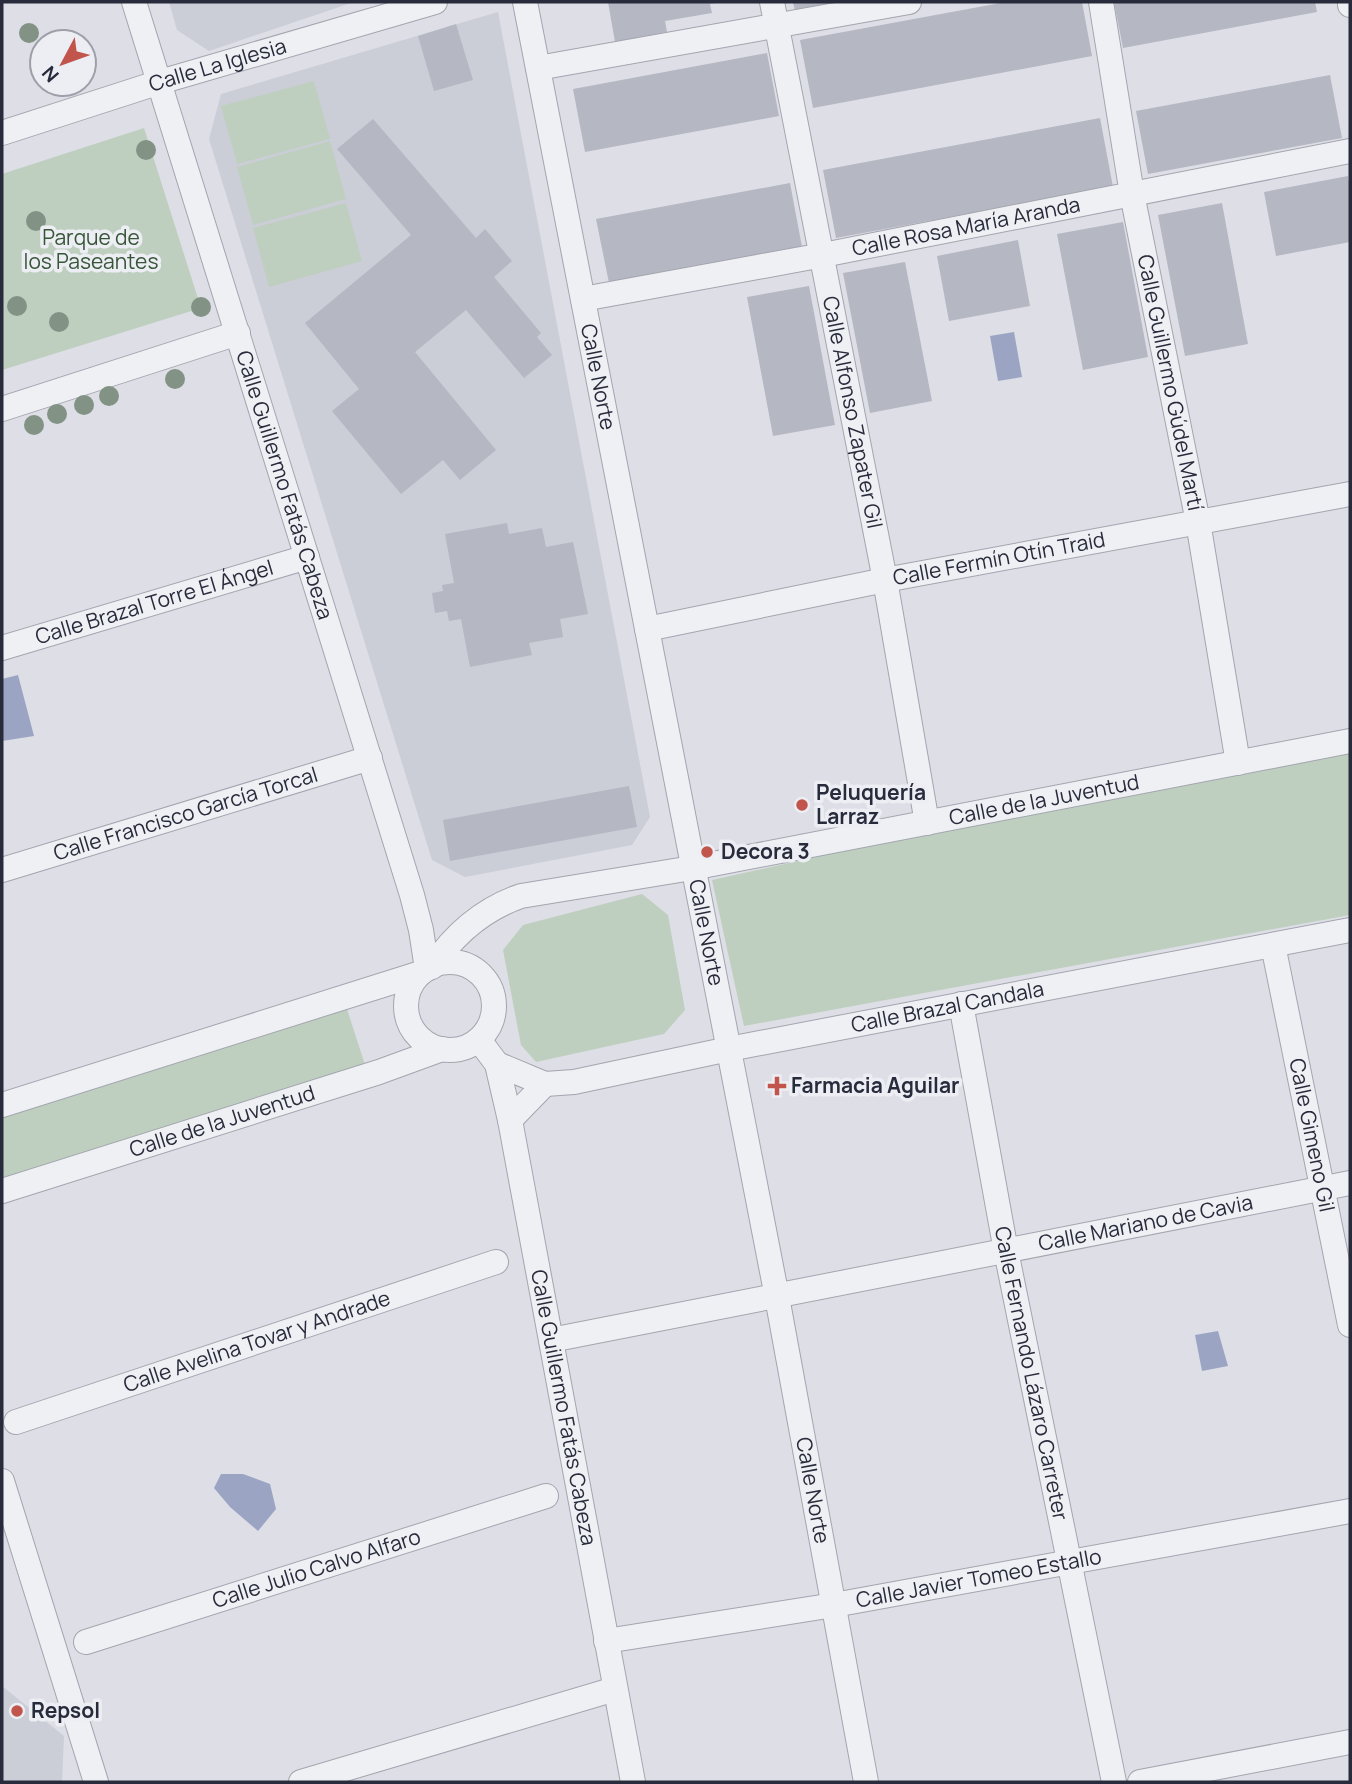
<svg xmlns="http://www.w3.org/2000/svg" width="1352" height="1784" viewBox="0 0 1352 1784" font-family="Manrope,sans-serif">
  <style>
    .built { fill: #cbcdd7 }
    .green { fill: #bfcfbf }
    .water { fill: #9ba5c3 }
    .building { fill: #b5b7c2 }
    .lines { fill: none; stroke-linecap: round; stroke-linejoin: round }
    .street-casing { stroke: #a3a5af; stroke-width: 26 }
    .street { stroke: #eff0f4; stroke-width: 24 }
    .tree { fill: #829386 }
    .poi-dot { fill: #c1554c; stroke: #eceef3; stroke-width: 2.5 }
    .labels { text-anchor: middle; stroke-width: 7; stroke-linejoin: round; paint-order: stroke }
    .street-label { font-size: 21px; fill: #282b3b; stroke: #eceef3 }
    .park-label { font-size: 21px; fill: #375538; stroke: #eceef3 }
    .poi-label { font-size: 21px; font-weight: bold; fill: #282b3b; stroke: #eceef3; text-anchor: start }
  </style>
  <rect width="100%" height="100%" fill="#dddee6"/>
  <path class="built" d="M169,2H354L209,51L177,30Z
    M498,12L650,817L632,845L465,877L432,860L209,139L221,94Z
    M2,1686L64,1736L62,1782H2Z"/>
  <path class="green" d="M314,81L330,139L237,164L221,106Z
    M144,128L201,308L2,370V174Z
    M330,141L346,199L253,225L237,167Z
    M346,203L362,261L269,287L253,228Z
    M1350,747V915L744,1026L712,880L1238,763Z
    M642,894L668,915L685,1010L664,1034L536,1062L521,1045L503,950L523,925Z
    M346,1006L366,1068L2,1183V1115Z"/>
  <path class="water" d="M1014,332L1022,377L998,381L990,336Z
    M18,675L34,736L2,741V679Z
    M1218,1331L1228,1366L1202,1371L1195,1335Z
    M221,1474H243L270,1484L276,1509L258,1531L230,1507L214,1488Z"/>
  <path class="building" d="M608,2H716V3L710,4L712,13L665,21L667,32L615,42Z
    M793,2H840V3L795,11Z
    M1006,2H1082L1092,56L813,108L800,40Z
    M1114,2H1315L1317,12L1123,48Z
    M456,24L473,80L434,91L418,36Z
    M767,53L779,116L585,152L573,89Z
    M1330,75L1342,138L1148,174L1136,111Z
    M1100,118L1113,187L836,238L823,170Z
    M373,119L476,238L485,229L512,261L494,277L541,333L537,337L552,355L524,378L466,310L415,352L496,450L460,480L443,460L401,494L332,411L359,389L305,323L411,235L337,149Z
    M1348,176L1350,189V242L1276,256L1264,192Z
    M790,183L802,247L609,283L596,219Z
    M1222,203L1248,344L1185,356L1158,215Z
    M1123,222L1148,357L1083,370L1057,234Z
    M1018,240L1030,306L949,321L937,256Z
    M905,262L932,401L870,413L843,273Z
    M809,286L835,425L773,436L747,297Z
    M507,523L509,534L542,528L546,547L573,542L588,614L560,619L563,637L529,643L532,655L470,667L461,619L449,621L447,611L435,613L432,593L443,591L442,585L454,583L445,534Z
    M629,786L637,827L450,861L443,820Z"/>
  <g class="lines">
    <g class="street-casing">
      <g id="street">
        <path id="s1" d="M134,2L412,895L421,930L427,969"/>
        <path id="s2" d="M525,2L777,1297L866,1782"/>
        <path id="s3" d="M772,2L885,580L927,823"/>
        <path id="s4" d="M1101,2L1132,194L1198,522L1238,763"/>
        <path d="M1350,2V5"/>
        <path d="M538,68L909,2"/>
        <path id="s5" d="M2,133L160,82L435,2"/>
        <path id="s6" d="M583,299L823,255L1350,151"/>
        <path d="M2,409L238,333"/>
        <path id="s7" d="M647,629L885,580L1350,494"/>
        <path id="s8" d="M2,648L307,557"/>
        <path id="s9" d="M2,870L370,758"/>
        <path id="s10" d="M1273,945L1350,1325"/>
        <circle cx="450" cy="1006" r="44"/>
        <path id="s11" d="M432,967C455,933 483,909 521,896L692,868L1350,741"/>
        <path id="s12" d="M961,1004L1006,1251L1114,1782"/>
        <path id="s13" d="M479,1040L497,1064L510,1120L633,1782"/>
        <path id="s14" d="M497,1064L545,1084L574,1082L729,1049L1350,930"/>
        <path d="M2,1105L421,973"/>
        <path d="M510,1120L545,1084"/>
        <path id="s15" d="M2,1191L379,1072L442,1049"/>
        <path id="s16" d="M551,1340L1350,1183"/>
        <path id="s17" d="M16,1422L496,1262"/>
        <path d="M2,1481L96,1782"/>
        <path id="s18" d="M606,1641L834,1605L1350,1511"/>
        <path id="s19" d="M86,1642L546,1496"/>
        <path d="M301,1782L615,1689"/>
        <path d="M1140,1782L1350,1742"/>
      </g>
    </g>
    <use href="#street" class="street"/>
  </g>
  <g class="tree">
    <circle cx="29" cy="33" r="10"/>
    <circle cx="146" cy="150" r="10"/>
    <circle cx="36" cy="221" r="10"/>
    <circle cx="17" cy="306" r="10"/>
    <circle cx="201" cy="307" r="10"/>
    <circle cx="59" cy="322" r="10"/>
    <circle cx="175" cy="379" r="10"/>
    <circle cx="109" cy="396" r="10"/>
    <circle cx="84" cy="405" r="10"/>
    <circle cx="57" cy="414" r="10"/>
    <circle cx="34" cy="425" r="10"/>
  </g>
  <g class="poi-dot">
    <circle cx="802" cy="805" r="7"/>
    <circle cx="707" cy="852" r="7"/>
    <path d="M773.5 1075.5h7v7h7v7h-7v7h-7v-7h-7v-7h7z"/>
    <circle cx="17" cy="1711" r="7"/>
  </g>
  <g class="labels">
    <g class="street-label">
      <text dy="7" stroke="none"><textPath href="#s5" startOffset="226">Calle La Iglesia</textPath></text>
      <text dy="7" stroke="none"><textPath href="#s6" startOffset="390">Calle Rosa María Aranda</textPath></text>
      <text dy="7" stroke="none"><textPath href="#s2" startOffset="382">Calle Norte</textPath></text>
      <text dy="7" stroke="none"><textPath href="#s4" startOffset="387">Calle Guillermo Gúdel Martí</textPath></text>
      <text dy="7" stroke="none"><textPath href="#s3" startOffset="418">Calle Alfonso Zapater Gil</textPath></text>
      <text dy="7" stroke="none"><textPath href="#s1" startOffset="506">Calle Guillermo Fatás Cabeza</textPath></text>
      <text dy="7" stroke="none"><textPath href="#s7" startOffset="359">Calle Fermín Otín Traid</textPath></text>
      <text dy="7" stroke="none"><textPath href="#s8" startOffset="159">Calle Brazal Torre El Ángel</textPath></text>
      <text dy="7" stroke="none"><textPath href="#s11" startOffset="648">Calle de la Juventud</textPath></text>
      <text dy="7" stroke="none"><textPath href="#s9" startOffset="192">Calle Francisco García Torcal</textPath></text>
      <text dy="7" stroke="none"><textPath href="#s2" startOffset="948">Calle Norte</textPath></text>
      <text dy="7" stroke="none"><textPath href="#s14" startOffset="462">Calle Brazal Candala</textPath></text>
      <text dy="7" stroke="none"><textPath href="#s15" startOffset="231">Calle de la Juventud</textPath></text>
      <text dy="7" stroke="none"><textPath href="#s10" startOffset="194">Calle Gimeno Gil</textPath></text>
      <text dy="7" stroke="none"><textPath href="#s16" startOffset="606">Calle Mariano de Cavia</textPath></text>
      <text dy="7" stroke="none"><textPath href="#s17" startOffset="254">Calle Avelina Tovar y Andrade</textPath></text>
      <text dy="7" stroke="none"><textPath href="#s12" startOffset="376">Calle Fernando Lázaro Carreter</textPath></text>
      <text dy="7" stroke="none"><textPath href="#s13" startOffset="380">Calle Guillermo Fatás Cabeza</textPath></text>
      <text dy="7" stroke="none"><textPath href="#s2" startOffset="1516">Calle Norte</textPath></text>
      <text dy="7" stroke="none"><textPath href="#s19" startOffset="242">Calle Julio Calvo Alfaro</textPath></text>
      <text dy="7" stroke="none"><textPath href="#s18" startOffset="378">Calle Javier Tomeo Estallo</textPath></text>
    </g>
    <g class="park-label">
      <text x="91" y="245">Parque de<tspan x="91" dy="24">los Paseantes</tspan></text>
    </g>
    <g class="poi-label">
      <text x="816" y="800">Peluquería<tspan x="816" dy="24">Larraz</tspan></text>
      <text x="721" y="859">Decora 3</text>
      <text x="791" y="1093">Farmacia Aguilar</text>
      <text x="31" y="1718">Repsol</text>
    </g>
  </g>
  <rect width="1352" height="1784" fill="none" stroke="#282b3b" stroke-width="7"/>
  <g transform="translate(63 63) rotate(229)"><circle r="33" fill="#eceef3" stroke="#9ea0a9" stroke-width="2"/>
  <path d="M0-5L12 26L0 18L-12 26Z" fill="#c1554c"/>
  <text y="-10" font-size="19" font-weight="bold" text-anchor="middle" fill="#282b3b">N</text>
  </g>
</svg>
